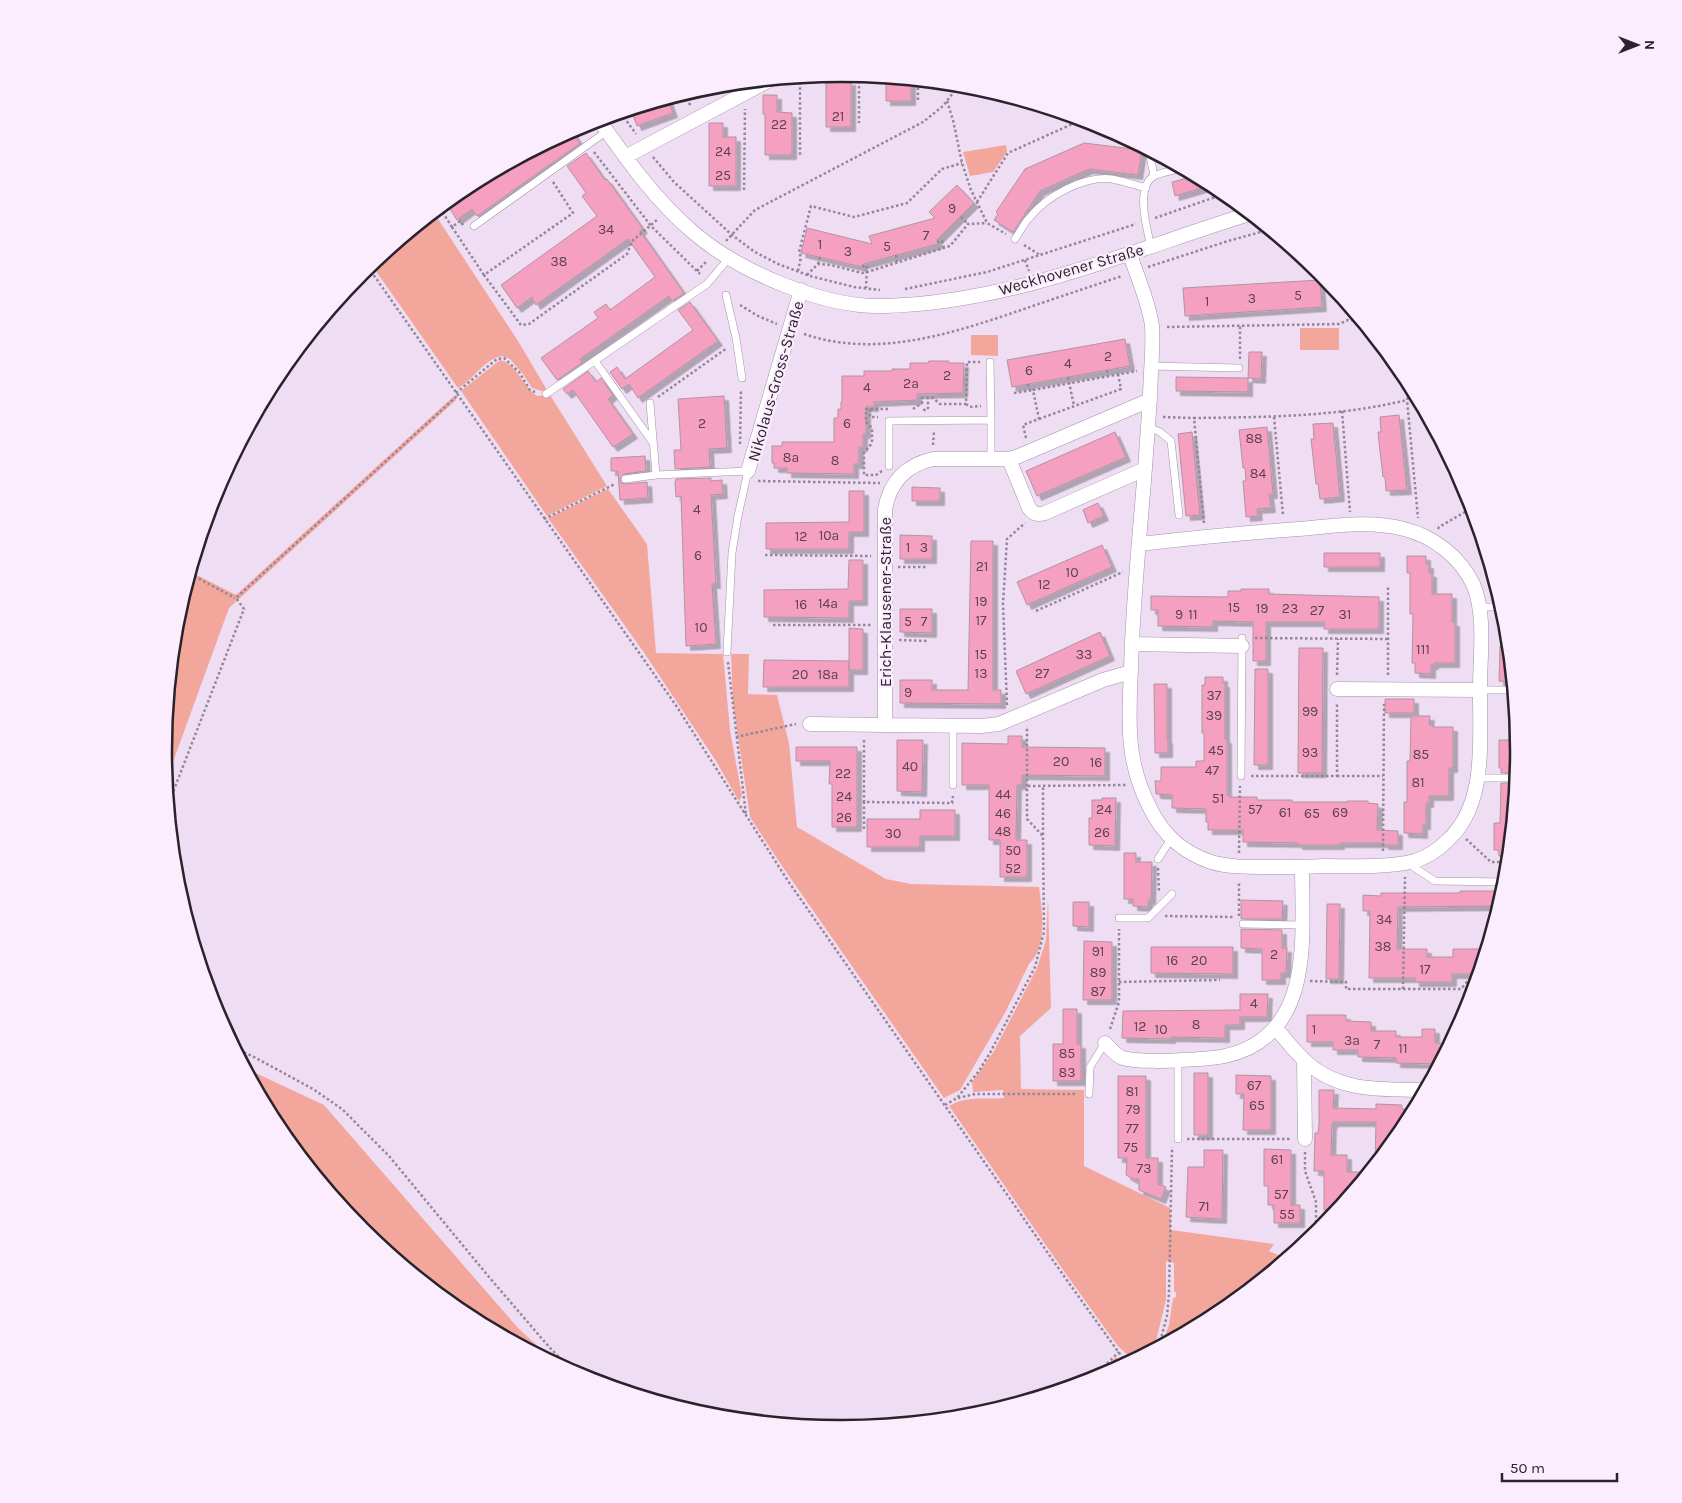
<svg xmlns="http://www.w3.org/2000/svg" width="1682" height="1503" viewBox="0 0 1682 1503" font-family="Karla,sans-serif">
  <style>
    .green { fill: #f3a79c }
    .building { fill: #f59fc1; stroke: #b0959f; filter: url(#shadow) }
    .lines { fill: none; stroke-linecap: round; stroke-linejoin: round }
    .service-casing { stroke: #a392a7; stroke-width: 8 }
    .minor-casing { stroke: #a392a7; stroke-width: 15 }
    .path { stroke: #938697; stroke-width: 2.5; stroke-dasharray: 2.5 2.5; stroke-linecap: butt }
    .service { stroke: #fff; stroke-width: 7 }
    .minor { stroke: #fff; stroke-width: 14 }
    .labels { text-anchor: middle; stroke-width: 4.5; stroke-linejoin: round; paint-order: stroke }
    .number-label { font-size: 14px; fill: #5d4250 }
    .street-label { font-size: 16px; fill: #2a232b; stroke: #fbecfe }
    .rim { fill: none; stroke: #2a232b; stroke-width: 2.5 }
  </style>
  <defs>
    <filter id="shadow"><feDropShadow dx="4.5" dy="4.5" stdDeviation="0" flood-color="#0004"/></filter>
  </defs>
  <rect width="100%" height="100%" fill="#efddf4"/>
  <path class="green" d="M1006,145L1007,152L993,172L970,176L963,152Z
    M434,213L518,341L547,390L542,391L532,388L523,374L510,359L503,356C484,358 474,380 458,388L371,264Z
    M1300,328H1339V350H1300Z
    M971,335H998V356L971,355Z
    M500,360C517,364 523,387 537,396L550,395L607,486L547,516L461,391Z
    M454,396L456,400L229,608L166,781L163,751L176,619L191,572L236,595Z
    M608,489L647,544L656,653L723,654L730,730L742,796L739,801L716,761L645,654L548,518Z
    M731,654H749L748,694L777,695L789,743L797,827L886,879L911,884L1039,887C1042,910 1048,946 1029,964L1006,1011L960,1090L944,1098L782,866L750,817L733,703Z
    M1048,898L1051,1008L1020,1036L1021,1089L1084,1090V1166L1170,1208L1171,1230L1274,1244L1269,1251L1283,1257L1290,1256L1217,1315L1162,1344L1169,1325L1173,1298L1176,1297V1293L1174,1291V1263L1166,1261V1300L1154,1349L1133,1360L1117,1345L1066,1274L949,1106C968,1095 984,1100 1004,1098L1003,1090L973,1092L972,1082L994,1051L1037,968L1046,940Z
    M245,1068L324,1105L518,1328L558,1365L464,1315L362,1231L277,1128Z
    M1116,1357L1122,1366L1100,1378L1092,1380Z"/>
  <path class="building" d="M886,78L911,81V101H886Z
    M826,81H851V127H826Z
    M763,95H777V112L792,113V155H765V114H763Z
    M668,99L673,113L637,126L632,113L647,108L646,106Z
    M709,123H723V137H736V186H709Z
    M572,131L580,143L579,144L477,216L472,209L457,220L446,203L465,188Z
    M1084,143L1142,150L1138,175L1089,169L1040,191L1013,232L994,220L998,214L996,212L1025,169Z
    M586,153L605,180L607,179L643,229L640,231L684,293L672,301L669,296L580,359L582,363L557,380L541,358L598,318L594,312L606,304L610,310L655,277L628,239L536,305L532,297L517,308L501,285L597,216L582,196L586,193L567,166Z
    M1195,176L1213,185L1175,196L1172,182Z
    M957,185L974,203L937,240L938,244L863,264L862,267L801,253L807,228L872,244L869,236L935,218L929,212Z
    M1320,280L1322,307L1185,316L1183,288Z
    M690,302L718,341L638,398L629,384L622,389L610,372L617,367L625,379L693,330L678,310Z
    M1125,339L1130,366L1012,387L1007,360Z
    M1249,352H1262L1261,379L1248,378Z
    M929,361H949V363H964L963,393L917,394V400L874,402V407H866V434H863V447H859V464H854V474L787,473V468H774V463H772V446H782V442H834V418H838V409H841V402H842V376H864V371H892V369H910V363H928Z
    M588,371L596,382L601,378L613,395L608,399L633,434L613,447L573,390L567,394L563,389Z
    M1176,377L1248,378V392L1176,391Z
    M724,396L727,448L709,449L710,467L675,469L674,450H681L678,399Z
    M1399,415L1407,490L1386,491L1385,477H1383L1379,442L1378,432H1381L1380,417Z
    M1333,423L1340,497L1320,499L1318,484H1316L1311,439H1314L1313,424Z
    M1267,427L1273,494H1269L1271,508L1257,509L1258,516L1246,517L1243,481H1246L1245,468H1243L1239,430Z
    M1115,432L1126,457L1037,496L1026,471Z
    M1192,432L1200,515L1186,516L1178,434Z
    M645,456L646,471L624,474L620,479L621,483L625,484L647,482L648,498L620,500L618,471H611V458Z
    M711,478V481L722,480L723,494L711,495L716,584H712L716,644L686,646L681,496L676,497L675,483L676,479Z
    M912,487L940,488V501H912Z
    M849,491H864V532H849V549H766V523L849,522Z
    M1098,503L1104,516L1088,523L1083,510Z
    M900,535L932,536V559H900Z
    M971,541H993V690H1001V704L900,703V680H932V690H968Z
    M1102,545L1112,567L1027,605L1017,582Z
    M1324,553H1380V567H1324Z
    M1407,556H1426V564H1429V573H1432V594H1452V622H1455V663H1434V665H1431V674L1415,673V663H1412L1413,614H1410V573H1407Z
    M849,560H863V601H849V618L764,617V590L848,589Z
    M1241,589H1269V594L1379,597V629H1324V622H1266V661H1253V622L1213,621V627L1158,626V610H1151V596L1228,597V591H1241Z
    M900,609H932V633L900,632Z
    M849,628L863,629V670H849Z
    M1100,632L1110,656L1026,694L1016,671Z
    M1508,645L1512,682L1499,681L1500,646Z
    M1299,648H1323L1322,773H1298Z
    M764,660L849,661V687H763Z
    M1255,669H1268V765H1254Z
    M1205,677H1223V683H1225V739H1227V795H1229V797H1257V800H1292V802H1347V801H1368V803L1378,804L1377,830L1398,831V845H1384V843H1340V845H1298V843L1243,842V830H1208V822H1206V809L1172,808V795L1156,794L1155,781H1161V767H1196V761H1204V733H1202V685H1205Z
    M1154,684H1167V739H1168V753H1155Z
    M1385,699H1414V713H1385Z
    M1411,716H1430L1429,725H1433V727H1453V768H1449V796H1429V803H1426V825H1423V834L1404,833V802H1407V761H1410Z
    M1008,736H1022V747L1105,748V776L1022,775V785H1017L1016,840H1027V877H1000V840H989V785H962V743L1008,744Z
    M897,740H923L922,792L897,791Z
    M1499,740H1518L1519,752L1517,773H1501V768H1499Z
    M796,747H857V827H832V784H829L830,761H796Z
    M1501,783H1516L1508,857L1499,856V850H1494V823H1500Z
    M1102,798H1116L1115,846L1089,845V818H1092V800H1102Z
    M920,810H955V836H920V847H867V819H920Z
    M1124,853H1136V862H1152L1151,900H1148V907L1133,906V899H1124Z
    M1460,891H1503L1499,906L1398,907L1397,949H1427V957H1453V949H1486L1478,974H1452V982H1415V978H1369L1370,911H1363V895L1381,896V893H1460Z
    M1241,900L1283,901L1282,919H1241Z
    M1073,902H1089V927L1073,926Z
    M1327,904H1340L1339,979H1326Z
    M1241,929L1282,930V948H1287L1286,973H1281V980H1262V949L1241,948Z
    M1084,941L1112,942V1000H1083Z
    M1151,947H1233V974L1151,973Z
    M1240,994H1268L1267,1017H1240V1025H1225V1038L1171,1037V1039L1122,1038L1123,1011L1240,1010Z
    M1063,1009H1077V1044H1081V1081H1053V1044H1063Z
    M1307,1015H1346V1021L1371,1022V1031H1396V1037H1422V1029H1435V1043L1450,1044L1439,1064L1396,1063V1058L1358,1057V1050H1333V1042H1307Z
    M1194,1073H1208V1135H1194Z
    M1236,1075L1271,1076V1130H1243L1244,1094H1236Z
    M1118,1076H1146V1158H1158V1184L1166,1187L1161,1199L1139,1190V1179H1133L1126,1175L1127,1158H1118Z
    M1319,1090H1334L1333,1108L1376,1109V1104L1402,1105V1109H1414L1404,1128L1375,1164L1376,1122H1333V1124H1332L1331,1155H1347V1172H1362V1180L1337,1210H1324V1171H1314L1315,1133H1318L1319,1124Z
    M1264,1149L1291,1150V1205H1300V1223H1274V1205H1268V1186H1264Z
    M1204,1150H1223L1222,1219L1186,1217L1188,1167H1204Z"/>
  <g class="lines">
    <g class="service-casing">
      <path id="service" d="M1149,151L1154,176
        M474,226L607,131
        M1015,239C1020,232 1024,223 1030,217C1047,196 1085,175 1112,179C1123,181 1135,185 1146,188
        M1151,247C1147,229 1135,187 1154,176C1161,172 1173,171 1181,168
        M726,295L736,338L742,378
        M595,361L653,443
        M990,362L991,420
        M1151,366L1239,368
        M546,394L707,284L729,258
        M650,403L656,475
        M1148,427L1160,432L1171,441L1179,515
        M889,466V421L991,420V459
        M625,479L656,475L748,471L738,516L732,553L727,652
        M1478,607H1502
        M1480,690H1513
        M1241,776L1242,638
        M1478,778H1516
        M953,785V725
        M1158,859L1171,839
        M1409,864L1435,881L1506,882
        M1119,918H1148L1172,894
        M1243,924L1302,925
        M1178,1060V1139
        M1089,1094L1090,1067L1105,1043"/>
    </g>
    <g class="minor-casing">
      <path id="minor" d="M599,120C627,160 656,201 694,233C740,272 824,308 884,306C1011,303 1130,251 1249,214
        M625,157L768,81
        M1130,254C1137,277 1149,302 1152,326C1153,341 1152,357 1151,372C1150,395 1149,417 1147,440C1142,516 1133,592 1131,668C1129,720 1125,760 1150,808C1163,835 1182,852 1211,862C1228,867 1246,867 1264,867C1284,867 1304,867 1324,866C1354,866 1386,868 1415,861C1427,857 1438,850 1447,841C1486,806 1480,745 1480,697C1479,663 1487,616 1473,584C1460,557 1433,536 1404,529C1370,520 1333,526 1299,529C1245,533 1193,538 1140,544
        M1009,459L1029,508C1033,514 1038,515 1045,513L1145,469
        M748,471L801,290
        M1132,644L1242,646
        M1131,672L1103,680L999,724L982,726L885,725V509C890,482 906,465 933,459H1009L1019,456L1150,400
        M1337,689L1480,690
        M810,724L885,725
        M1275,1027C1284,1038 1293,1049 1303,1059C1338,1093 1380,1089 1425,1090
        M1105,1043C1110,1048 1115,1055 1123,1058C1136,1062 1169,1061 1183,1060C1197,1059 1212,1059 1225,1056C1315,1036 1302,937 1302,867
        M1304,1060L1305,1139"/>
    </g>
    <path class="path" d="M859,76V123
      M798,78L800,80V157
      M951,85L954,92
      M683,95L691,106
      M918,100V81
      M947,101L953,120L962,163L971,190L987,223L1006,234
      M621,113L636,134
      M578,127L583,135
      M594,152L651,226L700,274
      M653,157L674,182L732,235L755,252L778,264L810,276L854,287L880,290
      M553,182L573,213L484,275L521,325L529,324L627,254L632,241L658,219
      M744,190L745,109
      M977,202L1008,153L1079,121L1090,122
      M440,208L452,227L460,221L464,226
      M961,217L968,224
      M1155,218L1224,194
      M452,227L484,275
      M726,241L755,210L923,122L943,106L959,85
      M937,242L942,241L944,248
      M1024,245L1040,255
      M896,255L897,262
      M1025,260L1029,271
      M818,264L820,257
      M862,266H867L866,288
      M368,267L675,704L788,881L1066,1279L1127,1364
      M1148,267L1228,241L1268,230
      M697,271L707,261
      M798,271L801,257L799,252L811,206L854,217L907,203L942,169L962,163
      M807,275L818,264L831,265L862,273L867,272L950,246L968,224L987,223
      M905,289L987,272L1136,224
      M740,305L758,316L777,324
      M1167,327L1339,324L1348,320L1360,321
      M804,334C877,359 954,333 1024,309C1056,298 1089,287 1122,276
      M1240,359V325
      M1107,370L1108,376
      M1068,377L1074,406
      M1028,384L1030,390
      M1411,388L1407,400L1418,518
      M456,393L492,363L497,359L504,358L519,372L530,390L535,392
      M1014,393L1033,390
      M658,397L727,348
      M966,404L970,407L981,406
      M870,409V417H878
      M913,409L922,403V398H933L940,404H966L967,362H980
      M924,411L925,408H928V398
      M1342,411L1350,512
      M1163,417L1194,418
      M1274,417L1283,515
      M1039,419L1121,389L1118,374
      M1026,438L1023,425L1039,419L1033,390L1137,371
      M740,444L741,389
      M933,445L934,431
      M882,471L876,475H864V453L872,443V428L866,422V409H888
      M758,481L880,483
      M544,519L615,484
      M1204,523L1194,418C1265,417 1338,417 1407,400
      M1438,529L1439,527L1472,508
      M765,555L871,556
      M898,567H928
      M190,574L235,598
      M1036,611L1123,572
      M773,625H872
      M1255,638L1388,639
      M899,640L928,641
      M728,662L746,815
      M1337,675L1338,639
      M1388,675V587
      M1007,705L1003,604L1007,539L1025,523
      M736,737L796,724
      M864,740V802L952,803L953,796
      M1251,776H1337V703
      M1337,776H1383
      M1028,786L1126,785
      M168,805L244,609L236,598L457,396
      M864,829V802
      M1043,835V786
      M1466,839L1491,862H1508
      M1383,851L1384,704
      M1239,853L1240,786
      M1158,868L1159,893
      M1165,916L1234,917
      M1239,916V881
      M1310,981L1346,982V989H1403L1405,877
      M1119,982L1220,980
      M1403,989H1461L1467,982H1476
      M1110,1029L1119,1002V929
      M235,1048L254,1057L313,1089L342,1109L389,1156L489,1277L550,1348L579,1377
      M958,1098L975,1094H1077
      M1410,1104V1119
      M945,1105L957,1098L979,1071L990,1053L1035,967L1044,932L1043,836L1027,819V726
      M1187,1139H1292
      M1305,1152V1171L1316,1202V1235
      M1159,1346L1167,1316L1169,1294L1172,1147
      M1089,1381L1119,1352"/>
    <use href="#service" class="service"/>
    <use href="#minor" class="minor"/>
  </g>
  <g class="labels">
    <g class="number-label">
      <text x="838" y="121">21</text>
      <text x="779" y="129">22</text>
      <text x="723" y="156">24</text>
      <text x="723" y="180">25</text>
      <text x="952" y="213">9</text>
      <text x="606" y="234">34</text>
      <text x="926" y="240">7</text>
      <text x="820" y="249">1</text>
      <text x="887" y="251">5</text>
      <text x="848" y="256">3</text>
      <text x="559" y="266">38</text>
      <text x="1298" y="300">5</text>
      <text x="1252" y="303">3</text>
      <text x="1207" y="306">1</text>
      <text x="1108" y="361">2</text>
      <text x="1068" y="368">4</text>
      <text x="1029" y="375">6</text>
      <text x="947" y="380">2</text>
      <text x="911" y="388">2a</text>
      <text x="867" y="392">4</text>
      <text x="702" y="428">2</text>
      <text x="847" y="428">6</text>
      <text x="1254" y="443">88</text>
      <text x="791" y="462">8a</text>
      <text x="835" y="465">8</text>
      <text x="1258" y="478">84</text>
      <text x="697" y="514">4</text>
      <text x="829" y="540">10a</text>
      <text x="801" y="541">12</text>
      <text x="908" y="552">1</text>
      <text x="924" y="552">3</text>
      <text x="698" y="560">6</text>
      <text x="982" y="571">21</text>
      <text x="1072" y="577">10</text>
      <text x="1044" y="589">12</text>
      <text x="981" y="606">19</text>
      <text x="828" y="608">14a</text>
      <text x="801" y="609">16</text>
      <text x="1234" y="612">15</text>
      <text x="1262" y="613">19</text>
      <text x="1290" y="613">23</text>
      <text x="1317" y="615">27</text>
      <text x="1179" y="619">9</text>
      <text x="1193" y="619">11</text>
      <text x="1345" y="619">31</text>
      <text x="981" y="625">17</text>
      <text x="908" y="626">5</text>
      <text x="924" y="626">7</text>
      <text x="701" y="632">10</text>
      <text x="1423" y="654">111</text>
      <text x="981" y="659">15</text>
      <text x="1084" y="659">33</text>
      <text x="981" y="678">13</text>
      <text x="1042" y="678">27</text>
      <text x="800" y="679">20</text>
      <text x="828" y="679">18a</text>
      <text x="908" y="697">9</text>
      <text x="1214" y="700">37</text>
      <text x="1310" y="716">99</text>
      <text x="1214" y="720">39</text>
      <text x="1216" y="755">45</text>
      <text x="1310" y="757">93</text>
      <text x="1421" y="759">85</text>
      <text x="1061" y="766">20</text>
      <text x="1096" y="767">16</text>
      <text x="910" y="771">40</text>
      <text x="1212" y="775">47</text>
      <text x="843" y="778">22</text>
      <text x="1418" y="787">81</text>
      <text x="1003" y="799">44</text>
      <text x="844" y="801">24</text>
      <text x="1218" y="803">51</text>
      <text x="1104" y="814">24</text>
      <text x="1255" y="814">57</text>
      <text x="1285" y="817">61</text>
      <text x="1340" y="817">69</text>
      <text x="1003" y="818">46</text>
      <text x="1312" y="818">65</text>
      <text x="844" y="822">26</text>
      <text x="1003" y="836">48</text>
      <text x="1102" y="837">26</text>
      <text x="893" y="838">30</text>
      <text x="1013" y="855">50</text>
      <text x="1013" y="873">52</text>
      <text x="1384" y="924">34</text>
      <text x="1383" y="951">38</text>
      <text x="1098" y="956">91</text>
      <text x="1274" y="959">2</text>
      <text x="1172" y="965">16</text>
      <text x="1199" y="965">20</text>
      <text x="1425" y="974">17</text>
      <text x="1098" y="977">89</text>
      <text x="1098" y="996">87</text>
      <text x="1254" y="1008">4</text>
      <text x="1196" y="1029">8</text>
      <text x="1140" y="1031">12</text>
      <text x="1161" y="1034">10</text>
      <text x="1314" y="1034">1</text>
      <text x="1352" y="1045">3a</text>
      <text x="1377" y="1049">7</text>
      <text x="1403" y="1053">11</text>
      <text x="1067" y="1058">85</text>
      <text x="1067" y="1077">83</text>
      <text x="1254" y="1090">67</text>
      <text x="1132" y="1096">81</text>
      <text x="1257" y="1110">65</text>
      <text x="1133" y="1114">79</text>
      <text x="1132" y="1133">77</text>
      <text x="1131" y="1152">75</text>
      <text x="1277" y="1164">61</text>
      <text x="1144" y="1173">73</text>
      <text x="1281" y="1199">57</text>
      <text x="1204" y="1211">71</text>
      <text x="1287" y="1219">55</text>
    </g>
    <g class="street-label">
      <text transform="translate(1071 269) rotate(-16)" y="6">Weckhovener Straße</text>
      <text transform="translate(775 381) rotate(-74)" y="6">Nikolaus-Gross-Straße</text>
      <text transform="translate(885 602) rotate(-90)" y="6">Erich-Klausener-Straße</text>
    </g>
  </g>
  <path d="M0 0H1682V1503H0ZM172 751a669 669 0 1 1 1338 0a669 669 0 1 1-1338 0Z" fill="#fbecfe" fill-rule="evenodd"/>
  <path class="rim" d="M172 751a669 669 0 1 1 1338 0a669 669 0 1 1-1338 0Z"/>
  <g transform="translate(1637 45) rotate(90)" stroke="#fbecfe" stroke-width="4" paint-order="stroke">
  <path d="M0-4L9 19L0 12L-9 19Z" fill="#2a232b"/>
  <text y="-8" font-size="14" font-weight="bold" text-anchor="middle" fill="#2a232b">N</text>
  </g>
  <path d="M1502 1473v8h115v-8" fill="none" stroke="#2a232b" stroke-width="2.5"/>
  <text x="1510" y="1473" font-size="15" fill="#2a232b" stroke="#fbecfe" stroke-width="4" paint-order="stroke">50 m</text>
</svg>
